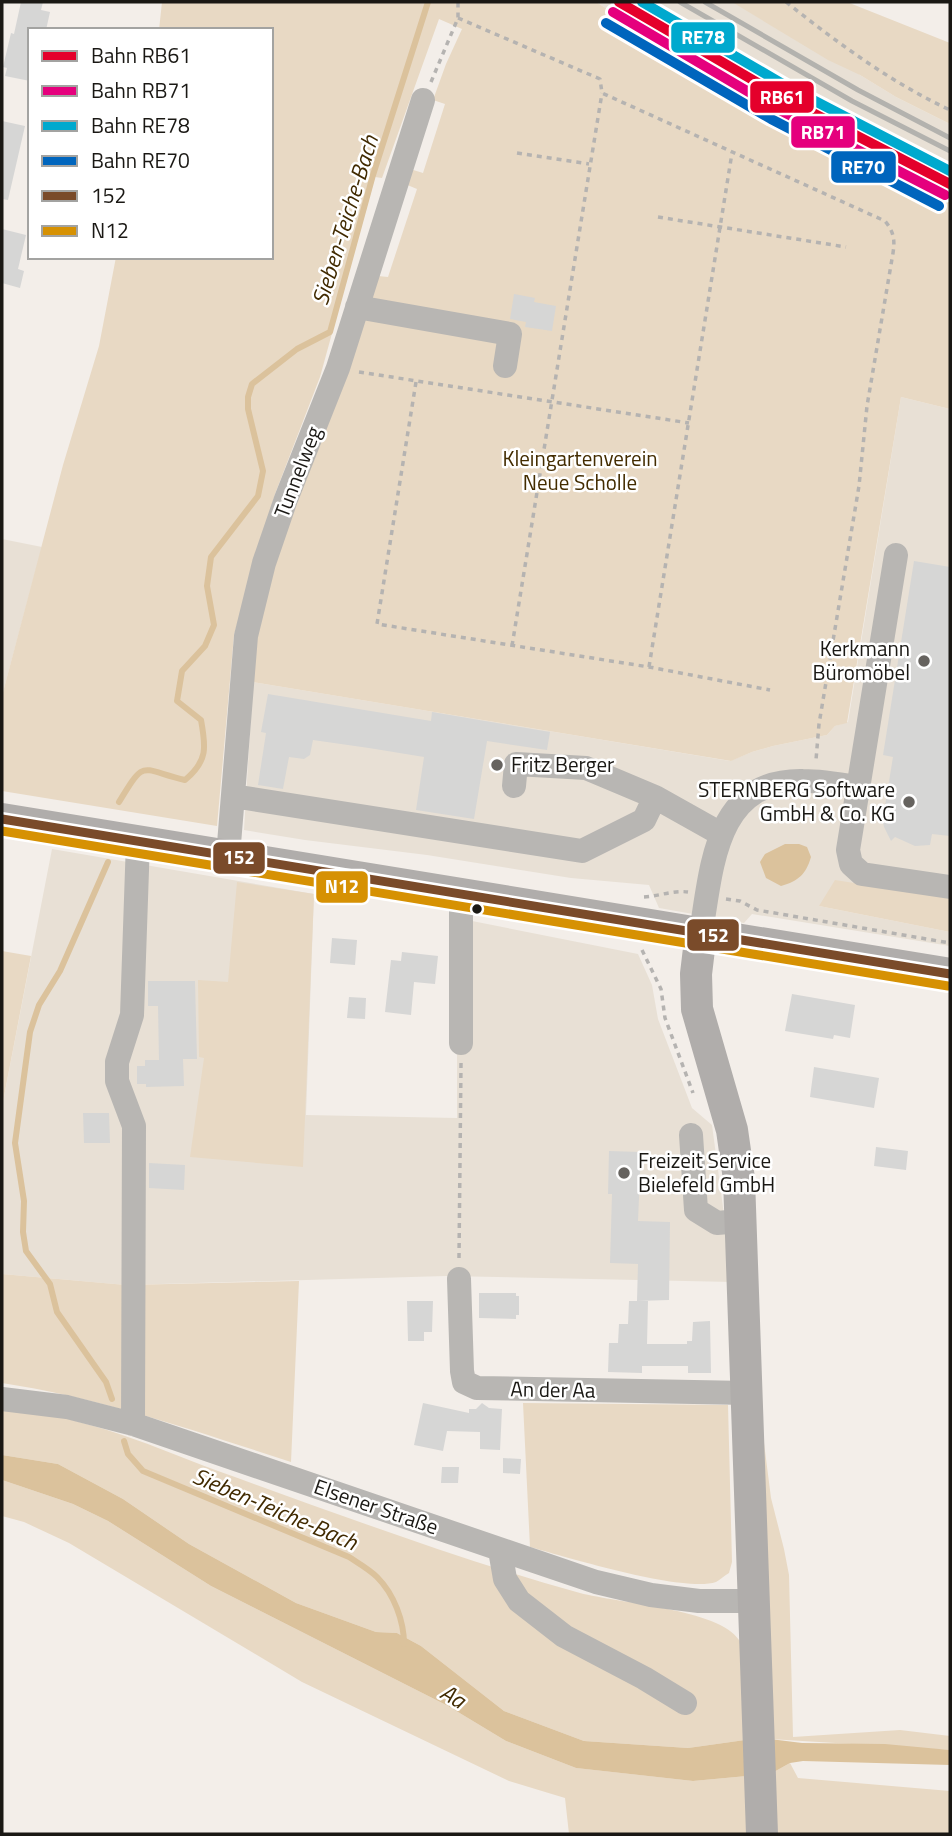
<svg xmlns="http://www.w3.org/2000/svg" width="952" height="1836" viewBox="0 0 952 1836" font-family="'Titillium Web',sans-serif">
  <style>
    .built { fill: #e8e0d5 }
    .green { fill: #e8d9c4 }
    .water { fill: #dbc29c }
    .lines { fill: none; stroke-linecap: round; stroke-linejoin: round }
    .stream { stroke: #dbc29c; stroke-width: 6 }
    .building { fill: #d6d6d5 }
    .path { stroke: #b5b3b1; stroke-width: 3.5; stroke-dasharray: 5 5; stroke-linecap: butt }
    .minor { stroke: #b8b6b3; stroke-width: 24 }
    .major { stroke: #b0adab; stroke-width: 32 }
    .rail { stroke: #b3b2ae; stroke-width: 5 }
    .bus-1-casing { stroke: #fff; stroke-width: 14 }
    .bus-2-casing { stroke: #fff; stroke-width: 14 }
    .bus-1 { stroke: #7a4b2a; stroke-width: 9 }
    .bus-2 { stroke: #d69103; stroke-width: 9 }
    .rail-1-casing { stroke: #fff; stroke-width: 16 }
    .rail-2-casing { stroke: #fff; stroke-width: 16 }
    .rail-3-casing { stroke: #fff; stroke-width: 16 }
    .rail-4-casing { stroke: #fff; stroke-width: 16 }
    .rail-1 { stroke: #e4002b; stroke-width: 10 }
    .rail-2 { stroke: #e5007d; stroke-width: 10 }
    .rail-3 { stroke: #00a9ce; stroke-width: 10 }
    .rail-4 { stroke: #0065bd; stroke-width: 10 }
    .poi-dot { fill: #66635f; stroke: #fff; stroke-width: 2.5 }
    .bus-dot { fill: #1a1814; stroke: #fff; stroke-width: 2.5 }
    .labels { text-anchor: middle; stroke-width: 5; stroke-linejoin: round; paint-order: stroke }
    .park-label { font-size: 21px; fill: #432c00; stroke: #fff }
    .street-label { font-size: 21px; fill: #1a1814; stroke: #fff }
    .poi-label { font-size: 21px; fill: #1a1814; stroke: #fff; text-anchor: end }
    .water-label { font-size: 23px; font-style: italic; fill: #412a00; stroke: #fff }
    .line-badge { stroke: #fff; stroke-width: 2.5 }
    .badge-label { font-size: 19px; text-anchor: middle; font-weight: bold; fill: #fff }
  </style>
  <rect width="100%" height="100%" fill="#f3eee9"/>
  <path class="built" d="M596,2H774L860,75L896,97L950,124V197L829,138L733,87Z
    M901,397L950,409V898L819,906L950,932V946L752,914L744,923L659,908L649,885L571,878L427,855L305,840L244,830L253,682L730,761L752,752L773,746L827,735L835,726L848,722Z
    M2,539L42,547L2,696Z
    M52,849L314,894L306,1115L457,1118V918L638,954L652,985L658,1019L692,1108L712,1125L733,1282L446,1276L126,1285L2,1274V1107Z"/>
  <path class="green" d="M162,2H596L733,87L829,138L950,197V409L901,397L847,723L835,726L827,735L773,746L752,752L731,761L253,682L256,641L273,569L378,276L388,277L417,189L405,184L410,169L423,173L445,104L433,100L446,64L462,29L439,19L382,178L375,177L320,377L275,494L234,635L217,826L2,791V696L63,465L99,346L116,257H271V30H159Z
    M732,2H847L950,43V124L896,97L860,75L828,60Z
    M835,880L950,898V932L819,906Z
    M237,882L314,894L303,1167L190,1157L204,1058L199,1057L198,980L228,982Z
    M2,951L31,956L2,1107Z
    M2,1274L126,1285L299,1281L291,1462C195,1431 101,1398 2,1383Z
    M523,1403L728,1405L732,1562L729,1573C725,1575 720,1580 716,1582C684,1593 566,1557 530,1547Z
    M2,1410L65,1418L104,1429C143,1441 180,1457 218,1471C338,1514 457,1559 580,1593C617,1603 720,1609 739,1640C750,1657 745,1718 745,1740L688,1748L584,1741L504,1711L421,1646L397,1633L376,1632L296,1603L189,1544L123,1499L58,1464L2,1455Z
    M764,1443L771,1498L784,1549L789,1575L793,1737L900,1730L950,1736V1750L770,1739Z
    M2,1480L73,1504L108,1521L211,1586L448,1706L506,1741L576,1768L693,1781L747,1776L748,1834H569L565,1798L509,1781L302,1682L69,1543L24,1522L2,1516Z
    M790,1763L798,1778L950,1791V1834H774L772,1773Z"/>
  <path class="water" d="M785,844H799L807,847L811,857C806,874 799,881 781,886L766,878L760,862L765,854Z
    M2,1455L58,1464L123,1499L189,1544L296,1603L376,1632L397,1633L421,1646L504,1711L584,1741L688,1748L745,1740L747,1776L693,1781L576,1768L506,1741L448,1706L211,1586L108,1521L73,1504L2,1480Z
    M770,1739L802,1743L885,1744L950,1750V1765L803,1761L790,1763L772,1773Z"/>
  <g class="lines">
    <path class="stream" d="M119,802C146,758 139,769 185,780C208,761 206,747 201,720L177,701L182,671L205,646L214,625L207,586L211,557L258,496L263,471L248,409V397L252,384L297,349L330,332L373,175L428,2
      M108,862L60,971L39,1005L30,1032L15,1143L24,1201L23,1232L26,1251L50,1284L57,1312L106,1382L112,1399
      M124,1441L128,1454L143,1471L349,1557C358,1563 369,1569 377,1577C394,1594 404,1621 404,1644"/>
  </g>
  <path class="building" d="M21,2H43L41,10L50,12L46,30H30V81L5,76L7,68L3,67L11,33L14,34Z
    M2,121L25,126L8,200L2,199Z
    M2,229L26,235L18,269L24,271L20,288L2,283Z
    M514,294L535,298L534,302L556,306L552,331L525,327L526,322L510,319Z
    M914,561L950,567V836L932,834L930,845L915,846L895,837L891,841L884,827L880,806H885L893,757L883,755Z
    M268,694L431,721L432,712L550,732L547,750L487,741L474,819L416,810L424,757L369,748L313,740L310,755L304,759L289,757L283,789L258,785L266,733L261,732Z
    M332,938L357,940L355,965L330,963Z
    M402,952L438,956L435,984L414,982L411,1015L385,1012L391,960L401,961Z
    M148,981H195L197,1059H183L184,1086L146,1087V1084H137V1066H145V1060H159L158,1006H148Z
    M792,994L855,1005L850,1038L834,1035L833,1039L785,1031Z
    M349,997L366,998L365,1019L347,1018Z
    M814,1067L879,1078L874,1108L810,1097Z
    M83,1113H109L110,1143H84Z
    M876,1147L908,1151L906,1170L874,1166Z
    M609,1151L641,1152L638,1221L670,1222L669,1300L637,1301L638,1264L610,1263L612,1194H608Z
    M149,1163L185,1165L184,1190L149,1188Z
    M479,1293H516V1296H519V1315H516V1319L479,1318Z
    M407,1301H433L432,1332H424V1341H408Z
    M629,1301H648L647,1344H687V1341H692L693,1322L710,1321L711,1373H688V1366H642V1373L608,1372L609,1343H618L619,1324H628Z
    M423,1403L469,1413V1409H476L482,1403L489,1408L502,1409L500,1450L480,1449V1432L447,1431L443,1451L414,1445Z
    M503,1458L521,1459L520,1474L503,1473Z
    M442,1467H459L458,1483H441Z"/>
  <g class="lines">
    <path class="path" d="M786,2C838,43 890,82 950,110
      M458,18L600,79L602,93L885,221C894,232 895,240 893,253L867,406L859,486L819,724L816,760
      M431,82L458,18V2
      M517,153L589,164
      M658,217L846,247
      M359,372L689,423
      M416,382L377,624L649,667L770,690
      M512,646L602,93
      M649,667L732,153
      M644,897C660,896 673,890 688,892
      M726,899L740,901L757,910L950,943
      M642,950L661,989L665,1018L693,1093
      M459,1258L461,1063"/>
    <path class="minor" d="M357,307L510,334L505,366
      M896,555L848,850L851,864L862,874L950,887
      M514,786L516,764L586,768L655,797
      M233,796L582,851L644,820L655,797L721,834
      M228,856L246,636L264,563L286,499L338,368L423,100
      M461,892V1043
      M701,932C712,867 715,779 803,781C821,781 839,784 857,787
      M691,1135L696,1210L717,1223L740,1221
      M459,1279L462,1371L464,1382L477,1388L747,1393
      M2,1399L67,1407L133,1424L596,1582L651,1595L699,1601H752
      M133,1424L134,1126L117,1081V1062L132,1015L138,841
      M500,1550L505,1579L519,1601L564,1636L644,1678L685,1703"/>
    <path class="major" d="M2,819L950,974
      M701,932L696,974L697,1009L732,1130L739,1179L762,1834"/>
    <path class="rail" d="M680,2L852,101L950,151
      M705,2L858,90L950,138"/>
    <g class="bus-1-casing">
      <path id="bus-1" d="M2,819L950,974"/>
    </g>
    <g class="bus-2-casing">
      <path id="bus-2" d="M2,831L948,986"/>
    </g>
    <use href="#bus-1" class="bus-1"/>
    <use href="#bus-2" class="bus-2"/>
    <g class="rail-1-casing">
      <path id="rail-1" d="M619,2L782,97L950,184"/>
    </g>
    <g class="rail-2-casing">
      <path id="rail-2" d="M613,12L776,108L945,195"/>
    </g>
    <g class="rail-3-casing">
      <path id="rail-3" d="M642,2L788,87L950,171"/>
    </g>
    <g class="rail-4-casing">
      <path id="rail-4" d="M606,23L771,119L939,206"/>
    </g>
    <use href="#rail-1" class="rail-1"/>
    <use href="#rail-2" class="rail-2"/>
    <use href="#rail-3" class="rail-3"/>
    <use href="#rail-4" class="rail-4"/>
  </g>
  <g class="poi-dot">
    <circle cx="924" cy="661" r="7"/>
    <circle cx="497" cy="765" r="7"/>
    <circle cx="909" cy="802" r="7"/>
    <circle cx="624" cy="1173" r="7"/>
  </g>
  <circle class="bus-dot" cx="477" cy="909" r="6"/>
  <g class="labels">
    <g class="park-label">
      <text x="580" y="466">Kleingartenverein<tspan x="580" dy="24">Neue Scholle</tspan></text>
    </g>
    <g class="street-label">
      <text transform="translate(298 472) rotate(-69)" y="7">Tunnelweg</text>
      <text transform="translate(553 1390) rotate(1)" y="7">An der Aa</text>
      <text transform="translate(376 1507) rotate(19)" y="7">Elsener Straße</text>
    </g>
    <g class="poi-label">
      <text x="910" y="656">Kerkmann<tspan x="910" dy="24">Büromöbel</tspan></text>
      <text x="511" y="772" text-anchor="start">Fritz Berger</text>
      <text x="895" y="797">STERNBERG Software<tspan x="895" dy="24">GmbH &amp; Co. KG</tspan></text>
      <text x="638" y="1168" text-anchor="start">Freizeit Service<tspan x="638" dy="24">Bielefeld GmbH</tspan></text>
    </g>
    <g class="water-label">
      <text transform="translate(345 220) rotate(-73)" y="8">Sieben-Teiche-Bach</text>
      <text transform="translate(275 1509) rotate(23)" y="8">Sieben-Teiche-Bach</text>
      <text transform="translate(453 1696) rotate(31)" y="8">Aa</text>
    </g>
  </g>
  <g class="line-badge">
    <rect x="670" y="21" width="66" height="33" rx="7" fill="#00a9ce"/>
    <rect x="749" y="80" width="66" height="34" rx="7" fill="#e4002b"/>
    <rect x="790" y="115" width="66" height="34" rx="7" fill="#e5007d"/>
    <rect x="830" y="150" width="67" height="34" rx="7" fill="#0065bd"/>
    <rect x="212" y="841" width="54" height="34" rx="7" fill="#7a4b2a"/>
    <rect x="315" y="870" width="54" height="34" rx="7" fill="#d69103"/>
    <rect x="686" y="918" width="54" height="34" rx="7" fill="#7a4b2a"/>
  </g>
  <g class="badge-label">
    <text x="703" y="44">RE78</text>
    <text x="782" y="104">RB61</text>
    <text x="823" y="139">RB71</text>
    <text x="863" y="174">RE70</text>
    <text x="239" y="864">152</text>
    <text x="342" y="893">N12</text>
    <text x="713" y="942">152</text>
  </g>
  <rect width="952" height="1836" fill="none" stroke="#1a1814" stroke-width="7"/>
  <rect x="28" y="28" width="245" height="231" fill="#ffffff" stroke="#a3a3a1" stroke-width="2"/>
  <rect x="42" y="51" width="35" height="10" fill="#e4002b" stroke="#a3a3a1" stroke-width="2"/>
  <text x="91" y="63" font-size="21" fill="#1a1814">Bahn RB61</text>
  <rect x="42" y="86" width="35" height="10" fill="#e5007d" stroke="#a3a3a1" stroke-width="2"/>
  <text x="91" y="98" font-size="21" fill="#1a1814">Bahn RB71</text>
  <rect x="42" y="121" width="35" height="10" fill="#00a9ce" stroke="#a3a3a1" stroke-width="2"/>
  <text x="91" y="133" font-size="21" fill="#1a1814">Bahn RE78</text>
  <rect x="42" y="156" width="35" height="10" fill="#0065bd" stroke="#a3a3a1" stroke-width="2"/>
  <text x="91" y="168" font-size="21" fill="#1a1814">Bahn RE70</text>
  <rect x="42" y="191" width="35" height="10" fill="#7a4b2a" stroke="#a3a3a1" stroke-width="2"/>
  <text x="91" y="203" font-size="21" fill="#1a1814">152</text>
  <rect x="42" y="226" width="35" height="10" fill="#d69103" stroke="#a3a3a1" stroke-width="2"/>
  <text x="91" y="238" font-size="21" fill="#1a1814">N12</text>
</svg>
